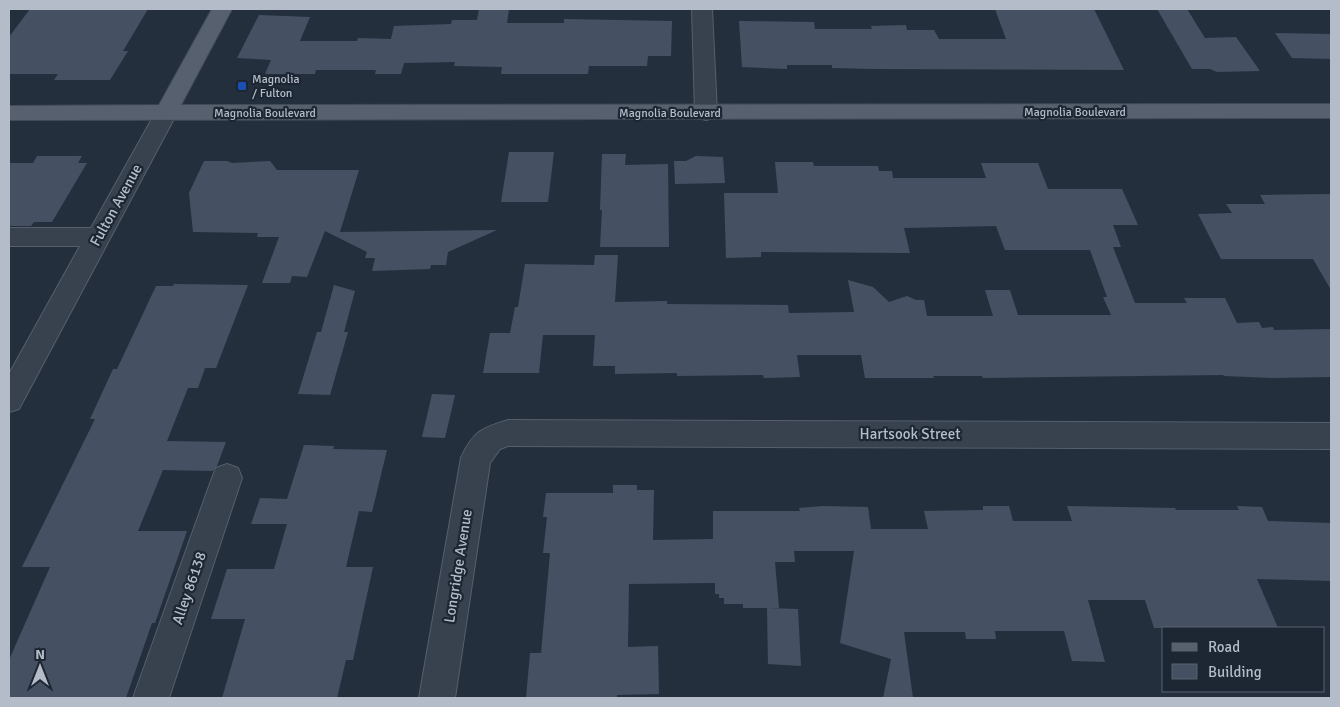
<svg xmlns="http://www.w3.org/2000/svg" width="1340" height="707" viewBox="0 0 1340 707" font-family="Signika,sans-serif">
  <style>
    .building { fill: #455162 }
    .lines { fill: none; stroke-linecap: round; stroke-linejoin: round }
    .minor-casing { stroke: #565f6c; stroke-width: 2 }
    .major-casing { stroke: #414a57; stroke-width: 2 }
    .minor { fill: #38414e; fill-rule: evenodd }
    .major { fill: #56606e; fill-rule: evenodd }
    .transit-dot { fill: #1a4fb4; stroke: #1d2633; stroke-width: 2 }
    .labels { text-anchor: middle; stroke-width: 4.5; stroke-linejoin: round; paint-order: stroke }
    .far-poi-label { font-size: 12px; fill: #b4bcc9; stroke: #1d2633; text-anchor: start }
    .far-street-label { font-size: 12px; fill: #b4bcc9; stroke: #1d2633 }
    .street-label { font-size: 15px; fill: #b4bcc9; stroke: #1d2633 }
  </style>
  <rect width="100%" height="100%" fill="#242f3e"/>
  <path class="building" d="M30,9H148L123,51H128L110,80H54L58,74H9V37Z
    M479,9H509L507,23H564V19L672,21L671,56H648L647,66H589L588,74H501L502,67L454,66L455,62L404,63L401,74H375L376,70H316L315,74H265L271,60L237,58L259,15L310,17L300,41H357L358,38L391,39L394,26L451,24L452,20H477Z
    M995,9H1094L1124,70L874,69L832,68V65H787V69L742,67L739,21L814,22L815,29H872L871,26L906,25L907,30H934L939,39H1006Z
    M1157,9H1187L1205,38L1236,37L1260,71L1217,72L1210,69H1192Z
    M1275,33L1331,34V59L1292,58Z
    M509,152H554L548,202H501Z
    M602,154H626L625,165L668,164L669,247H600L602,210H600Z
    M37,156H82L78,163H87L52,222H34L31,226H9V163H33Z
    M696,156L723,157L725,183L675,184L674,161H686Z
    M204,161H227L232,163L270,161L277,170H359L340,232L497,230L448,252L446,265H431L430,269L372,271L375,258H365L367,252L325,231L307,277L292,276L290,283H262L279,237H257L258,233L193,232L189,193Z
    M775,162H813L814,166H878L879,171H892L893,178H986L981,163H1038L1048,189H1122L1138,225H1113L1121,247H1113L1135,303H1187L1184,298H1225L1237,323L1259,322L1262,328L1273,327L1274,330L1331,329V377L1272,378L1224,376L1223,375L983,378L982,376H933L934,378H865L861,355H797L800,377L764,378L763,375L677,376V373L615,374V366H593L595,335H543L539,373H483L490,333H510L515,307H518L525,264L594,265L595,255H618L615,302L667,301V304L788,305L789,313L854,312L848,280L873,287L889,302L907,296L916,300H924L927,316H993L985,290H1010L1018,315H1111L1103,297H1107L1090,250H1005L996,226L904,228L910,253L761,252V257L726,258L724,193H778Z
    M1331,194V290L1313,259H1221L1198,214L1232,213L1226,204H1265L1260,195Z
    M174,284L248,285L216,368H205L198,388H188L167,441L226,442L217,466L213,471L163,470L138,531H187L155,623H152L126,698H9V660L50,567H22L95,419H90L113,369H117L156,286H173Z
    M334,285L355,291L344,332H348L330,395L298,394L317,332H321Z
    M432,394L455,395L445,438L422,437Z
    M304,445L334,446L333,449L387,450L372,512L359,511L346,567H373L353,660H346L337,698H222L245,619H211L227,569H274L287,524H251L260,498L287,499Z
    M613,485H637V490H654L653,540L713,539V511H800L799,508L823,506L868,507L871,529H928L924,511L983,510V506H1009L1013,521H1072L1067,506L1175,508L1176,510H1239L1237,506L1262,507L1268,521L1331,523V581L1257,579L1278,628H1154L1145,600H1088L1105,662L1072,661L1064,631H995L996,639H966L965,632H904L913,698H883L891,659L840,643L854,551H794L795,562H775L779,608H743V604H724V598H719V594H715V583L629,584L628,647L658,646L659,694L617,695V698H526L530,653H541L550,553H543L547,517H543L546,493H613Z
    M767,608L798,609L801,666L768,664Z"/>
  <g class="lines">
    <g class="minor-casing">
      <path id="minor" d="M692,9H712L717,113L714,118L706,120L698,118L695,113Z
        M166,106L174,108L177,113L19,409L9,412V374L80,246H9V228H91L158,108Z
        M508,420L1331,423V449L508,446L500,449L490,463L455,698H419L461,458C473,431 482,428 508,420Z
        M227,464L238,468L242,478L169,698H133L212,478L216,468Z"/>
    </g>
    <g class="major-casing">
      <path id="major" d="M212,9H232L181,105L1331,104V118L9,120V106L159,105Z"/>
    </g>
    <use href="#minor" class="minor"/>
    <use href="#major" class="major"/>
  </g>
  <rect class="transit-dot" x="237" y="81" width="10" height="10" rx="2.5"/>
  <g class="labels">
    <g class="far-poi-label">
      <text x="252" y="83">Magnolia<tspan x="252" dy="14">/ Fulton</tspan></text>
    </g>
    <g class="far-street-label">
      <text x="1075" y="116">Magnolia Boulevard</text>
      <text x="265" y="117">Magnolia Boulevard</text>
      <text x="670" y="117">Magnolia Boulevard</text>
    </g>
    <g class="street-label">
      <text transform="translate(116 205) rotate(-61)" y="5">Fulton Avenue</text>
      <text x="910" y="439">Hartsook Street</text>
      <text transform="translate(458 566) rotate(-81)" y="5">Longridge Avenue</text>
      <text transform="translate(189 588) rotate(-71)" y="5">Alley 86138</text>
    </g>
  </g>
  <rect width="1340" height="707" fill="none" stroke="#b4bcc9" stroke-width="20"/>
  <rect x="1162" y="627" width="162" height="65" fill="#1d2633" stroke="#59626f"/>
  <rect x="1172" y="643" width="25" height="8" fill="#56606e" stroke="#59626f"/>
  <text x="1208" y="652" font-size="15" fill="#b4bcc9">Road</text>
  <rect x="1172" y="664" width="25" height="15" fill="#455162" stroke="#59626f"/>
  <text x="1208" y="677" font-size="15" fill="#b4bcc9">Building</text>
  <g transform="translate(40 667)" stroke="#1d2633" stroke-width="4" paint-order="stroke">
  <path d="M0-4L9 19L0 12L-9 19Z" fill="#b4bcc9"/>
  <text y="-8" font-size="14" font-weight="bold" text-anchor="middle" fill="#b4bcc9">N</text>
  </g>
</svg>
